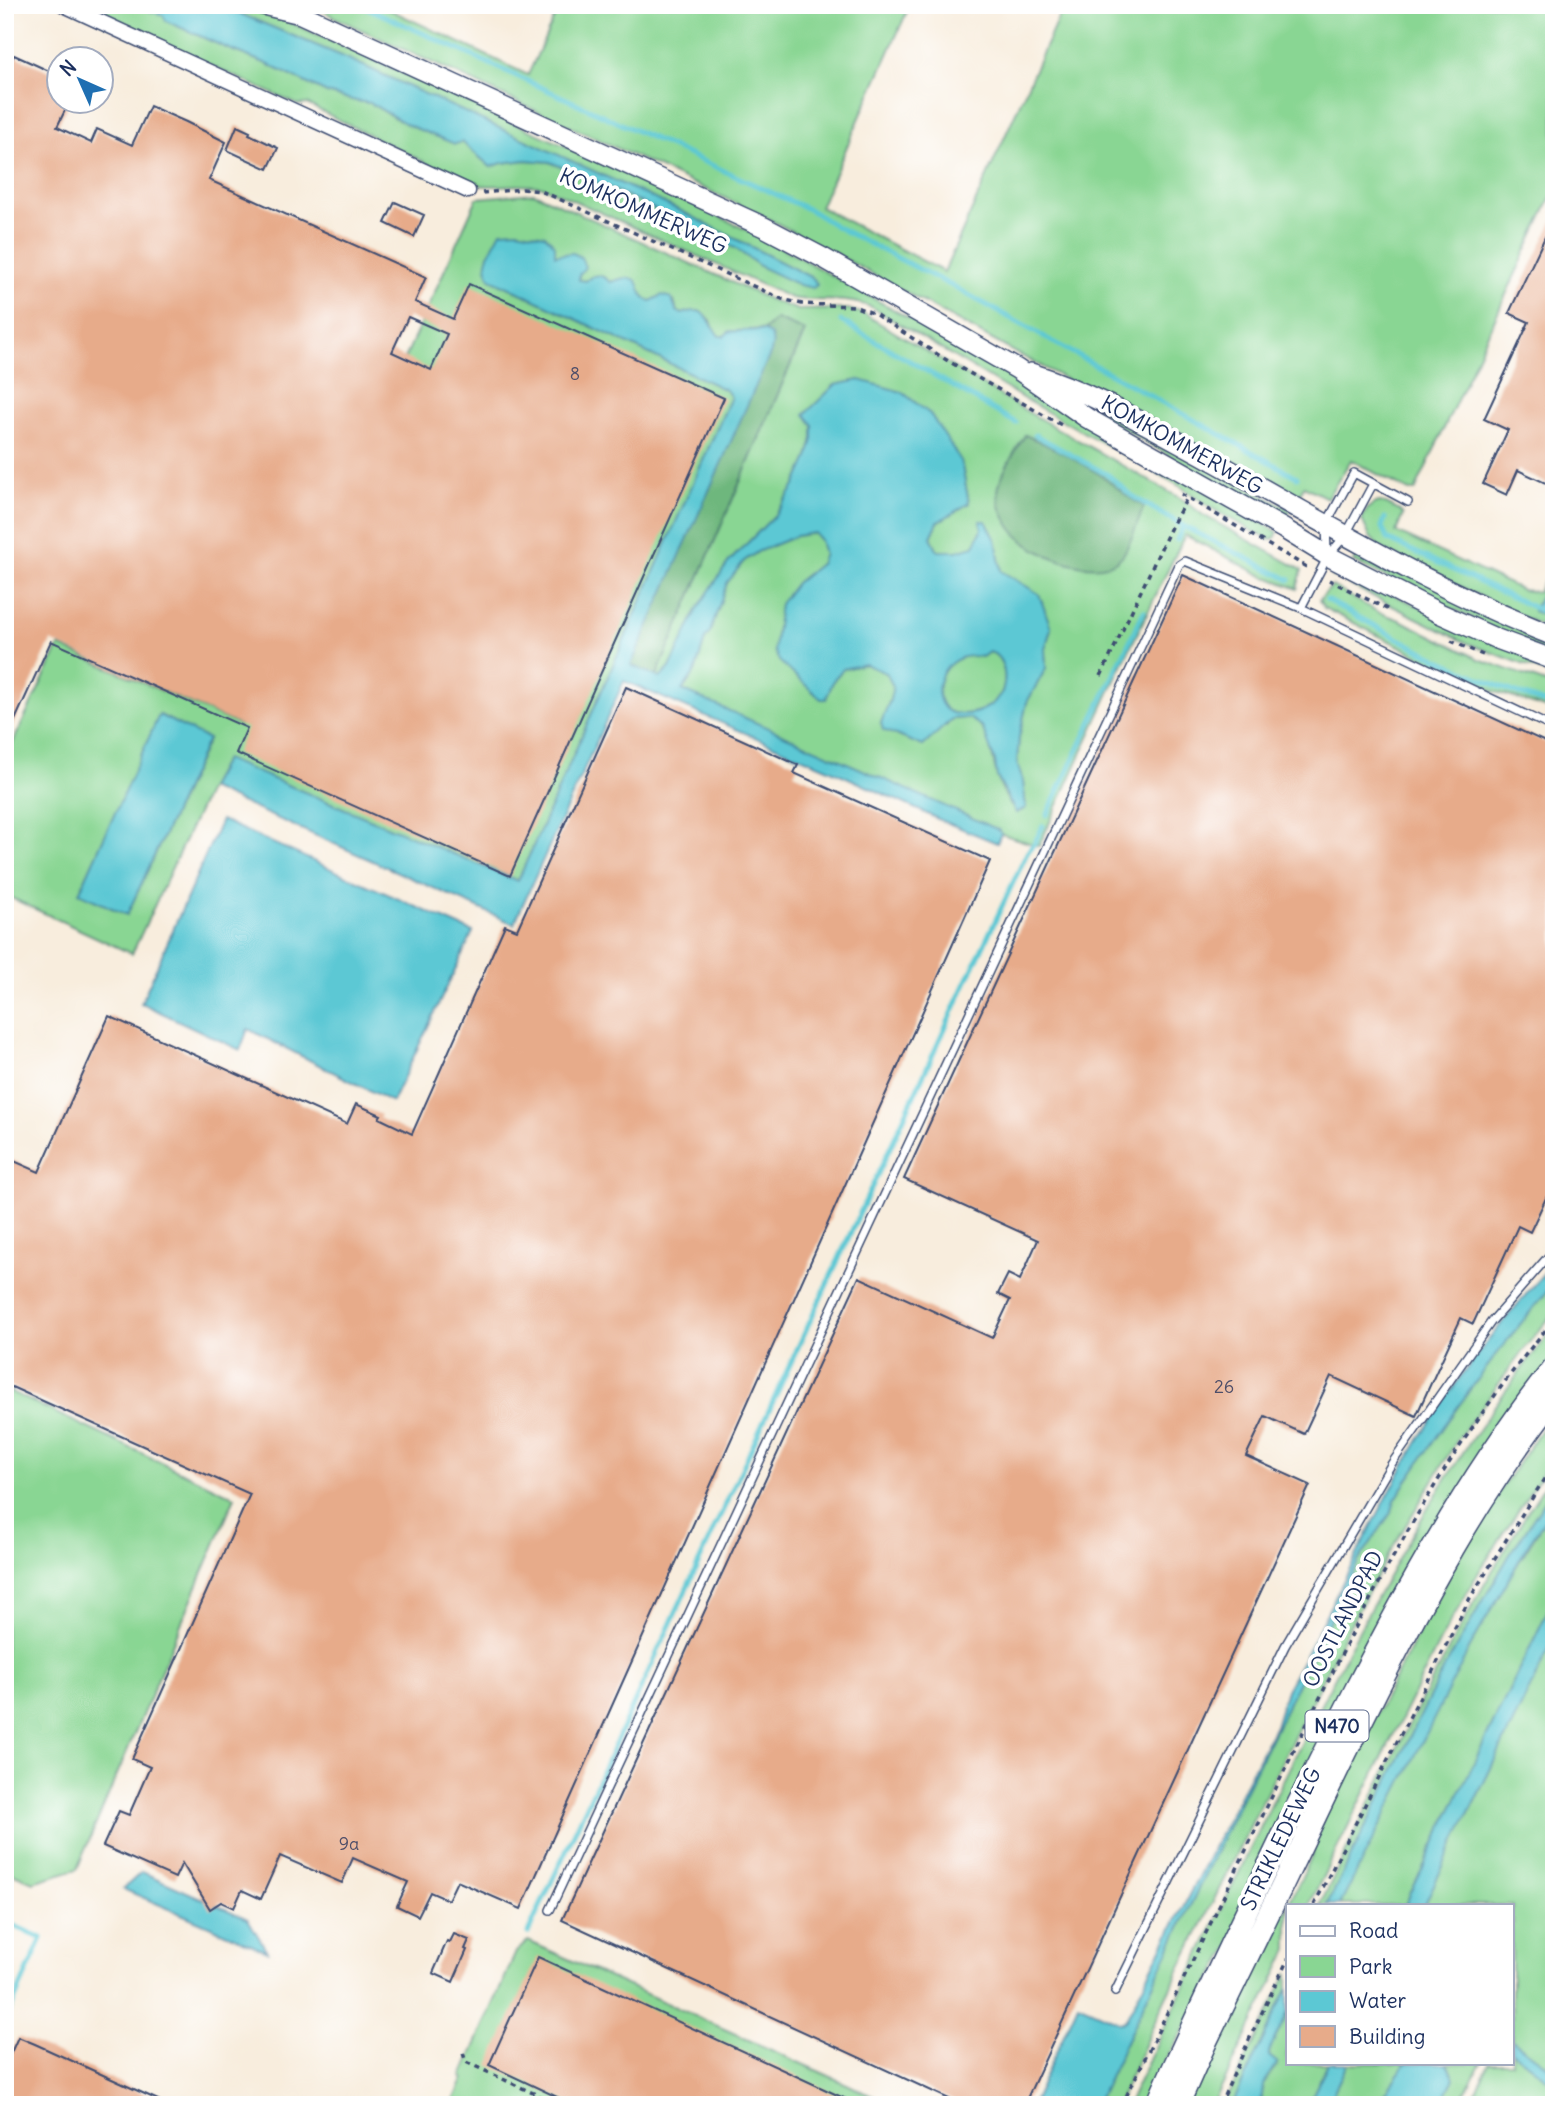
<svg xmlns="http://www.w3.org/2000/svg" width="1559" height="2110" viewBox="0 0 1559 2110" font-family="Delius,sans-serif">
  <style>
    .green { fill: #89d693; stroke: #528278; stroke-width: 2; fill-rule: evenodd }
    .forest { fill: #6eb77d; stroke: #44736e; stroke-width: 2 }
    .water { fill: #5cc8d4; stroke: #3c7c99; stroke-width: 2; fill-rule: evenodd }
    .lines { fill: none; stroke-linecap: round; stroke-linejoin: round }
    .stream { stroke: #5cc8d4; stroke-width: 5 }
    .building { fill: #e7ab8a; fill-rule: evenodd }
    .lane-casing { stroke: #3c4c71; stroke-width: 10 }
    .street-casing { stroke: #3c4c71; stroke-width: 17 }
    .secondary-casing { stroke: #3c4c71; stroke-width: 22 }
    .primary-casing { stroke: #3c4c71; stroke-width: 24 }
    .path { stroke: #3c4c71; stroke-width: 3.5; stroke-dasharray: 5 5; stroke-linecap: butt }
    .lane { stroke: #fff; stroke-width: 7 }
    .street { stroke: #fff; stroke-width: 14 }
    .secondary { stroke: #fff; stroke-width: 19 }
    .primary { stroke: #fff; stroke-width: 21 }
    .labels { text-anchor: middle; stroke-width: 7; stroke-linejoin: round; paint-order: stroke }
    .number-label { font-size: 18px; fill: #4e4e69 }
    .shield { fill: #fff; stroke: #5f6d8e; stroke-width: 2 }
    .shield-label { font-size: 19px; font-weight: bold; fill: #1b2f5e }
    .street-label { font-size: 21px; fill: #1b2f5e; stroke: #fff }
  </style>
  <rect width="100%" height="100%" fill="#fff"/>
  <filter id="ink" filterUnits="userSpaceOnUse"><feTurbulence type="fractalNoise" baseFrequency=".0143" numOctaves="2"/><feDisplacementMap in="SourceGraphic" scale="14" xChannelSelector="R" yChannelSelector="G"/><feConvolveMatrix kernelMatrix="1 2 1 2 8 2 1 2 1" color-interpolation-filters="sRGB"/></filter>
  <filter id="wash" filterUnits="userSpaceOnUse"><feTurbulence type="fractalNoise" baseFrequency=".00686" numOctaves="4" result="noise"/><feDisplacementMap in="SourceGraphic" scale="28" xChannelSelector="R" yChannelSelector="G"/><feGaussianBlur stdDeviation="1.57" result="paint"/><feColorMatrix in="noise" values="0 0 0 0 0 0 0 0 0 0 0 0 0 0 0 0 0 1.4 0 .05"/><feComposite in="paint" operator="in"/></filter>
  <g filter="url(#wash)">
    <rect width="100%" height="100%" fill="#f8eddd"/>
    <path class="green" d="M77,5C109,5 134,3 164,15L166,21L229,49L265,63L327,93L356,101L370,103L395,118L455,144L462,142L491,167L502,163L526,160L550,162L608,187L735,248L761,267L814,279L681,211L344,57L219,5H246L287,21L690,202L775,244L974,354L1079,419L1278,532L1275,538L1269,540L1213,509L1181,487L1024,399L871,307C845,296 818,303 791,298L544,187C518,182 495,189 469,184L307,104L298,105Z
      M313,5H380L528,75L560,5H910L820,207L944,272L1064,5H1554V191L1415,491H1409L1351,460L1327,498L1304,486L1296,501L1007,348L834,253L757,213L336,18Z
      M534,193L771,300L798,310L848,309L864,314L1028,412L1185,501L1203,515L1302,570L1297,589L1270,578L1265,577L1185,535L1120,669L1039,846L1001,834L998,830L682,691L695,672L705,639L710,632L727,583L744,561L759,551L796,536L814,533L820,539L824,554L820,564L796,583L804,683L822,699H826L834,679L843,669L865,664L886,673L894,686L890,700L881,723L946,726L952,719C957,719 964,717 969,718C991,724 992,762 998,779C1002,791 1009,803 1017,813L1026,808L1023,782L1017,763L1019,737L1027,702L1046,668L1045,649L1051,628L1001,571L996,540L982,529L975,546L958,551H938L931,537L938,522L969,503L961,461L860,380L835,385L806,414L813,425V439L808,458L795,486L776,514L728,563L693,617L690,627L670,668L660,679L656,677L805,331L776,319L764,330C752,328 742,332 730,331L724,336H719L715,333L711,320L699,311L682,314L677,311L674,301L658,297L651,302L641,296V291L622,279L610,282C602,274 594,274 586,281L579,280V275L559,256L555,255L491,279L726,390L731,397L518,881L225,759L209,788L132,954L5,895V759L59,646L240,725L477,198ZM1025,435C1050,447 1075,458 1099,474C1116,485 1124,497 1144,507L1005,472ZM160,715L208,740L127,915L79,893Z
      M1058,389L1291,510L1283,523L1058,390Z
      M1381,502L1400,511L1403,515L1396,532L1522,590L1538,592L1548,571L1552,573L1533,611L1554,621V632L1380,548L1370,537L1362,520C1365,510 1370,503 1381,502Z
      M1361,549L1554,643V657L1354,562Z
      M1349,575L1554,666V676L1467,643L1334,577Z
      M1332,586L1378,612L1400,620L1479,659L1554,686V711L1490,690L1447,670L1324,608L1319,600Z
      M989,652C1006,655 1009,686 998,698C988,709 974,715 959,714C925,713 933,648 982,657Z
      M1554,1283V1313L1531,1340L1458,1439L1394,1545L1343,1638L1165,1999L1117,2105H1096L1224,1834L1359,1560L1392,1511L1395,1500C1443,1424 1496,1352 1554,1283Z
      M1554,1328V1360L1183,2031L1148,2090L1142,2105H1127C1177,2002 1227,1898 1276,1795C1356,1631 1438,1469 1554,1328Z
      M5,1389L235,1497L77,1869L33,1882L5,1870Z
      M1554,1410V1455L1477,1575L1441,1639L1309,1905H1288L1311,1858L1325,1810L1470,1535Z
      M1554,1471V1487L1509,1556L1442,1672L1327,1905H1320C1392,1757 1463,1609 1554,1471Z
      M1554,1506V1598L1405,1905H1340C1406,1770 1471,1633 1554,1506Z
      M1554,1639V2071L1512,2040V1905H1424Z
      M1288,1906V1950L1213,2105H1184L1248,1970Z
      M528,1941L847,2084L891,2105H452L464,2078L462,2076L516,1952Z
      M1288,1972V1987L1232,2105H1224Z
      M1288,2012V2063H1328L1308,2105H1261L1263,2085L1277,2066L1269,2055L1270,2048Z
      M1512,2051L1554,2084V2105H1525L1493,2101L1490,2105H1469L1489,2063H1512Z
      M1348,2063H1406L1377,2105H1327Z
      M1447,2063H1481L1458,2105H1441L1454,2078Z"/>
    <path class="forest" d="M776,319L805,331L656,677L631,665L772,338L764,330Z
      M1025,435C1050,446 1075,458 1099,474C1117,485 1124,497 1144,506C1139,519 1130,546 1122,556C1102,581 1037,556 1019,537C1008,526 999,510 998,494C997,478 1017,449 1025,435Z"/>
    <path class="water" d="M132,5H219L344,57L681,211L814,279L817,285L813,288L799,285L761,267L735,248L608,187L550,162L526,160L502,163L491,167L462,142L455,144L410,126L370,103L356,101L327,93L265,63L229,49L166,21L163,15Z
      M517,230L545,235L555,245V255L573,253L581,257L585,267L579,275V280L586,281C594,273 602,274 610,282C617,281 622,277 628,278C645,278 635,297 651,301L662,295L671,298L677,311L682,314C708,304 707,320 719,336H724L730,331C747,333 780,320 771,352L631,665L660,678L670,668L698,608L728,563L776,514L795,486L808,458L813,439V425L805,414L835,385L860,380L902,392L930,414L961,461L969,503L938,522L931,537L938,551H957L974,546L982,529L980,521H986L996,540L1001,571L1039,594L1051,628L1045,649L1046,668L1027,702L1019,737L1017,763L1023,782L1026,808L1016,813L997,777L995,761L982,727L969,718L952,719L923,746L883,730L881,723L890,700L893,686L886,673L865,664L843,669L834,679L826,699H821L779,661L774,650L780,604L796,583L820,564L824,554L820,540L814,533L796,536L759,551L744,561L727,583L710,632L705,639L695,672L682,690L999,830L1001,834L997,843L938,819L829,769L624,681L514,924L209,788L225,759L518,881L731,397L726,390L491,279C479,264 494,246 501,231ZM989,652C1006,655 1009,686 998,698C988,709 974,715 959,714C925,713 933,648 982,657Z
      M1552,573L1554,574V621L1533,611Z
      M159,715L208,739L127,915L79,893Z
      M221,820L473,932L392,1102L248,1029L240,1050L141,1003Z
      M1554,1263V1283C1496,1352 1443,1424 1395,1500L1392,1511L1359,1560L1224,1834L1096,2105H1032L1078,2004L1121,2023L1125,2021L1275,1726L1286,1690C1328,1616 1363,1538 1405,1464C1444,1393 1499,1323 1554,1263Z
      M1554,1487V1506L1529,1543L1469,1649L1340,1905H1327L1442,1672L1509,1556Z
      M1554,1598V1639L1424,1905H1405Z
      M142,1872L248,1919L267,1951L123,1889Z
      M1288,1987V2012L1269,2052V2056L1278,2063L1263,2085L1261,2105H1232Z
      M1512,2040L1554,2071V2084L1512,2051Z
      M1328,2063H1348L1327,2105H1308Z
      M1406,2063H1447L1454,2078L1441,2105H1377Z"/>
    <g class="lines">
      <path class="stream" d="M361,5L810,210L837,227L954,287L1297,477
        M841,321L1016,423
        M1035,435L1108,475L1132,496L1183,526L1290,580
        M1385,518L1382,527L1387,539L1539,610L1554,603
        M1177,540L1183,526
        M1327,600C1400,640 1474,681 1554,706
        M1047,815L1144,611
        M5,1922L42,1938L7,2017
        M528,1933L965,985L1027,853L1035,842L1043,826"/>
    </g>
    <g id="blocks">
      <path class="building" d="M14,55L60,76V102H69L57,127L91,143L97,129L132,145L150,106L186,122L226,142L209,180L426,277L415,302L453,319L469,284L724,398L510,876L236,753L247,728L51,641L5,742V74ZM408,317L447,334L431,370L392,352Z
        M237,126L250,132L249,134L278,148L268,169L227,150Z
        M395,202L424,215L414,237L385,223Z
        M1554,218V487L1518,470L1507,495L1483,484L1508,430L1484,419L1529,322L1509,313Z
        M1183,575L1554,746V1181L1530,1232L1518,1226L1473,1324L1461,1318L1416,1416L1331,1376L1304,1434L1265,1416L1246,1456L1310,1485L1024,2105H962L562,1920L859,1277L992,1338L1010,1300L998,1294L1008,1274L1020,1280L1038,1240L904,1179Z
        M626,687L798,765L794,773L990,861L521,1909L457,1881L448,1900L430,1892L418,1916L397,1906L408,1882L353,1858L342,1883L280,1856L261,1899L242,1890L234,1908L221,1902L210,1909L182,1863L175,1878L103,1846L119,1811L129,1815L150,1767L132,1759L250,1494L5,1384V1157L39,1172L109,1016L347,1124L356,1104L381,1115L379,1118L412,1134L505,925L517,930Z
        M454,1934L469,1940L465,1949L467,1950L453,1982L433,1973L447,1941L450,1942Z
        M538,1957L859,2105H574L489,2065Z
        M18,2037L35,2044L169,2105H5V2066Z"/>
    </g>
  </g>
  <g filter="url(#ink)">
    <use href="#blocks" fill-opacity="0" stroke="#3c4c71" stroke-width="2"/>
    <g class="lines">
      <g class="lane-casing">
        <path id="lane" d="M1327,552L1326,524L1354,473L1408,502
          M1301,608L1328,556L1345,536L1373,484
          M550,1910L1179,565L1185,561L1301,608L1554,728
          M1115,1992L1285,1646L1392,1463L1491,1322L1554,1250"/>
      </g>
      <g class="street-casing">
        <path id="street" d="M64,5L468,191"/>
      </g>
      <g class="secondary-casing">
        <path id="secondary" d="M263,5L301,14L764,227L825,259L1017,369L1087,418L1284,529L1328,556L1439,613L1497,639L1554,660
          M1031,373C1094,393 1150,427 1208,458C1322,521 1432,589 1554,636"/>
      </g>
      <g class="primary-casing">
        <path id="primary" d="M1157,2105C1168,2077 1182,2050 1194,2022C1226,1953 1259,1885 1292,1816C1369,1661 1446,1503 1554,1367
          M1178,2105L1207,2040C1248,1957 1289,1872 1329,1788C1394,1654 1462,1516 1554,1398"/>
      </g>
      <path class="path" d="M482,193L523,189L541,191L782,299L802,304L853,306L873,313L948,361L1065,427
        M1181,494L1310,569
        M1329,580L1391,611
        M1451,641L1483,655
        M1101,676L1171,527L1187,498
        M1314,1905L1470,1598L1554,1463
        M463,2053L466,2062L559,2105
        M1122,2105C1178,1991 1233,1877 1288,1763C1365,1605 1439,1455 1554,1320
        M1220,2105L1253,2031L1288,1959"/>
      <use href="#lane" class="lane"/>
      <use href="#street" class="street"/>
      <use href="#secondary" class="secondary"/>
      <use href="#primary" class="primary"/>
    </g>
  </g>
  <g class="labels">
    <g class="number-label">
      <text x="575" y="380">8</text>
      <text x="1224" y="1393">26</text>
      <text x="349" y="1850">9a</text>
    </g>
    <rect class="shield" x="1305.5" y="1710.5" width="63" height="31" rx="5"/>
    <g class="shield-label">
      <text x="1337" y="1733">N470</text>
    </g>
    <g class="street-label">
      <text transform="translate(643 211) rotate(24)" y="7">KOMKOMMERWEG</text>
      <text transform="translate(1182 445) rotate(29)" y="7">KOMKOMMERWEG</text>
      <text transform="translate(1343 1619) rotate(-63)" y="7">OOSTLANDPAD</text>
      <text transform="translate(1281 1839) rotate(-64)" y="7">STRIKLEDEWEG</text>
    </g>
  </g>
  <rect width="1559" height="2110" fill="none" stroke="#fff" stroke-width="28"/>
  <rect x="1286" y="1904" width="228" height="161" fill="#ffffff" stroke="#a4acbf" stroke-width="2"/>
  <rect x="1300" y="1926" width="35" height="10" fill="#ffffff" stroke="#a4acbf" stroke-width="2"/>
  <text x="1349" y="1938" font-size="21" fill="#1b2f5e">Road</text>
  <rect x="1300" y="1956" width="35" height="21" fill="#89d693" stroke="#a4acbf" stroke-width="2"/>
  <text x="1349" y="1974" font-size="21" fill="#1b2f5e">Park</text>
  <rect x="1300" y="1991" width="35" height="21" fill="#5cc8d4" stroke="#a4acbf" stroke-width="2"/>
  <text x="1349" y="2008" font-size="21" fill="#1b2f5e">Water</text>
  <rect x="1300" y="2026" width="35" height="21" fill="#e7ab8a" stroke="#a4acbf" stroke-width="2"/>
  <text x="1349" y="2044" font-size="21" fill="#1b2f5e">Building</text>
  <g transform="translate(80 80) rotate(315)"><circle r="33" fill="#ffffff" stroke="#a4acbf" stroke-width="2"/>
  <path d="M0-5L12 26L0 18L-12 26Z" fill="#1f6fb2"/>
  <text y="-10" font-size="19" font-weight="bold" text-anchor="middle" fill="#1b2f5e">N</text>
  </g>
</svg>
